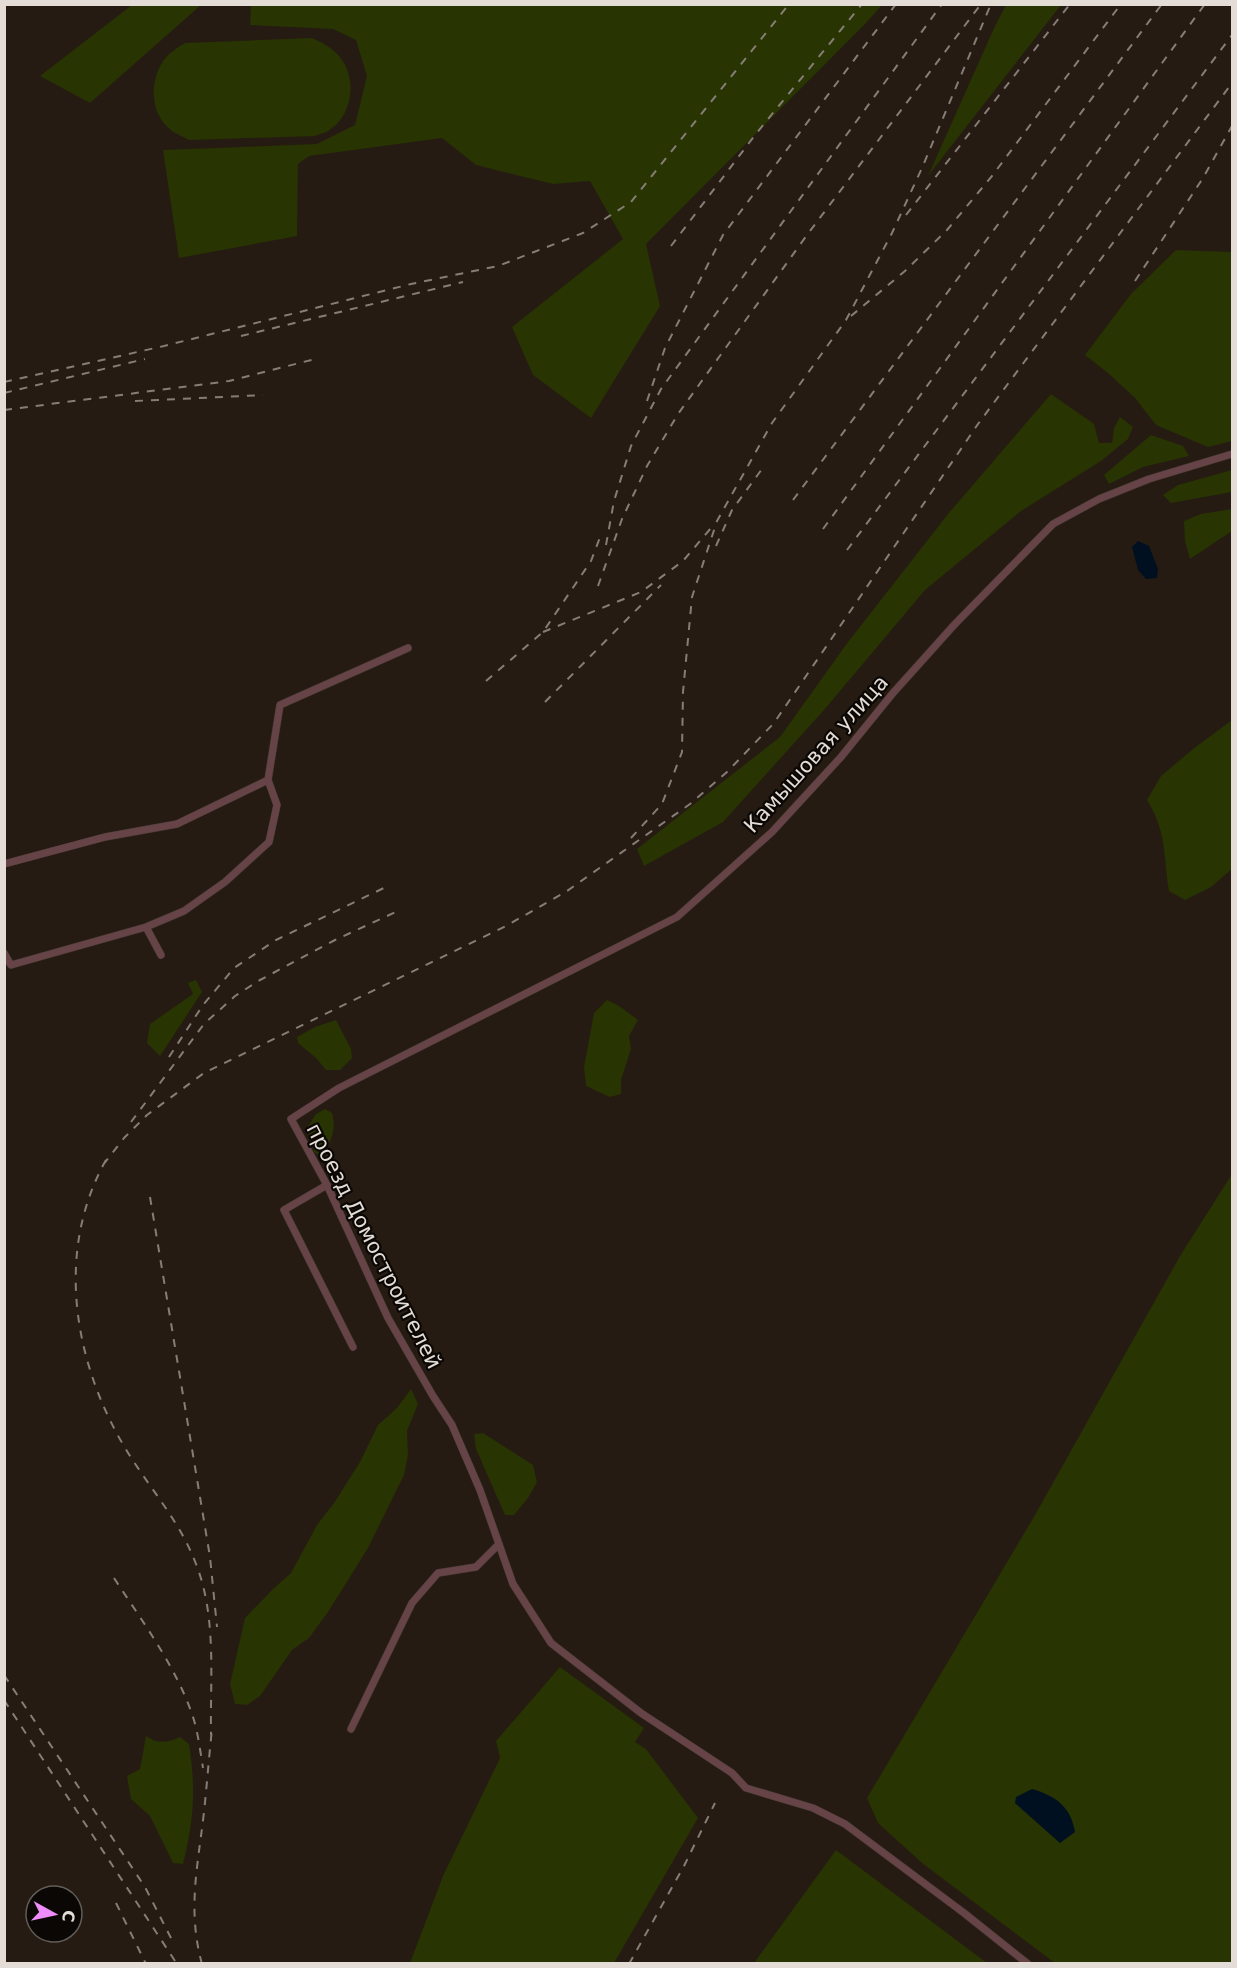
<svg xmlns="http://www.w3.org/2000/svg" width="1237" height="1968" viewBox="0 0 1237 1968" font-family="'DejaVu Sans',sans-serif">
  <style>
    .green { fill: #283402 }
    .water { fill: #011021 }
    .lines { fill: none; stroke-linecap: round; stroke-linejoin: round }
    .street-casing { stroke: #40362e; stroke-width: 8 }
    .street { stroke: #664347; stroke-width: 7 }
    .rail { stroke: #867e76; stroke-width: 2; stroke-dasharray: 8 8; stroke-linecap: butt }
    .labels { text-anchor: middle; stroke-width: 4.5; stroke-linejoin: round; paint-order: stroke }
    .street-label { font-size: 21px; fill: #e4ddd7; stroke: #0b0704 }
  </style>
  <rect width="100%" height="100%" fill="#251b12"/>
  <path class="green" d="M132,5H201L90,103L40,76Z
    M247,5L882,4V5L865,24L646,244L660,306L591,418L533,375L512,327L623,239L590,181L553,184L476,165L442,138L309,156L298,164L297,236L179,258L163,150L317,144L355,125L367,76L356,40L333,29L250,25L251,5Z
    M1006,5H1061L928,176L995,26Z
    M312,38C323,43 335,49 342,60C357,81 352,117 328,131C325,133 319,134 315,136L189,140C183,137 177,134 172,131C150,115 149,83 163,61C169,53 177,48 185,43Z
    M1176,250L1232,252V441L1208,447L1156,425L1135,398L1108,373L1085,355L1131,294Z
    M1051,394L1094,424L1099,443H1112L1114,428L1120,417L1133,427L1128,439L1101,461L1021,511L925,590L824,710L723,822L644,866L637,849L780,737L848,642L948,514Z
    M1151,435L1183,446L1189,456L1143,467L1109,484L1104,475Z
    M1232,470V492L1171,503L1163,495L1178,485Z
    M1232,509V531L1190,559L1185,541L1184,521L1201,514Z
    M1232,720V869L1211,887L1185,900L1169,891C1163,854 1167,833 1147,800L1161,776L1193,749Z
    M196,980L202,992L160,1056L147,1043L150,1024L193,994L188,983Z
    M607,1000L619,1006L638,1020L629,1036L631,1049L621,1080V1094L610,1097L586,1086L584,1067L594,1013Z
    M336,1020L351,1049L352,1058L340,1070H326L316,1058L298,1043L297,1037L315,1027Z
    M325,1109L332,1113C337,1128 331,1145 320,1156L314,1152L307,1128L316,1114Z
    M1232,1174V1963H1055L922,1863L878,1823L867,1798L1035,1515L1180,1256Z
    M411,1389L418,1404L407,1431L408,1455L404,1475L368,1548L328,1612L309,1638L292,1650L260,1696L247,1705L235,1704L230,1684L245,1618L272,1590L291,1573L317,1525L334,1503L360,1462L378,1425L397,1408Z
    M483,1433L533,1465L537,1482L528,1498L514,1515H505L476,1449L474,1434Z
    M560,1667L644,1728L635,1742L646,1749L698,1818L614,1963H410L443,1876L500,1758L496,1741Z
    M146,1736C158,1744 167,1743 180,1737L189,1744C196,1788 194,1821 183,1864L173,1863L150,1816L131,1799L127,1776L140,1769Z
    M836,1850L987,1963H754Z"/>
  <path class="water" d="M1138,541L1149,546L1158,569L1157,578L1146,579L1138,570L1132,547Z
    M1032,1789C1056,1796 1071,1807 1075,1832L1060,1843L1015,1803L1016,1797Z"/>
  <g class="lines">
    <g class="street-casing">
      <path id="street" d="M268,780L280,705L408,648
        M4,864L105,837L177,824L268,780L277,805L269,842L225,882L184,911L146,927L11,965L4,953
        M146,927L161,955
        M327,1185L284,1210L353,1347
        M351,1729L412,1603L438,1573L476,1567L499,1544
        M1028,1964L964,1913L845,1824L813,1808L746,1788L732,1773L641,1713L551,1643L513,1584L480,1490L452,1425L433,1396L388,1318L327,1185L291,1119L339,1088L677,917L772,832L841,757L893,693L955,624L1053,524L1099,499L1149,479L1232,454"/>
    </g>
    <use href="#street" class="street"/>
    <path class="rail" d="M906,215L1070,4
      M671,246L755,135L862,4
      M1135,281L1203,178L1232,126
      M851,316L905,271L947,230L992,176L1121,4
      M241,336L463,282
      M4,382L164,346L411,284L498,266L583,233L631,202L789,4
      M4,393L145,359
      M135,401L263,395
      M647,401L665,348L723,235L896,4
      M4,410L229,381L319,358
      M793,500L1162,4
      M823,529L1205,4
      M606,545L614,501L631,446L661,389L942,4
      M716,546L732,510L762,469
      M847,550L1232,35
      M598,586L622,519L647,466L678,414L807,235L981,4
      M543,632L641,592L683,561L711,528
      M486,681L543,632L591,561L602,532
      M545,702L661,585
      M631,838L662,804L682,752L683,692L692,597L717,521L772,423L846,320L892,233L922,168L991,4
      M169,1057L203,1005L234,968L276,940L388,886
      M131,1122L204,1024L235,996L260,980L335,940L400,910
      M106,1160C53,1254 75,1369 130,1456C153,1492 181,1524 196,1564C217,1617 210,1680 211,1735
      M103,1165L124,1138L147,1115L204,1073L506,926L567,891L690,804L727,772L774,723L978,424L1232,83
      M150,1197L210,1557L217,1627
      M114,1578C142,1621 175,1665 192,1714C198,1731 200,1750 203,1768
      M4,1675L145,1887L174,1944
      M4,1700L177,1964
      M116,1903L146,1964
      M202,1964C187,1910 198,1865 204,1812C207,1784 209,1756 212,1729
      M629,1964L684,1866L715,1803"/>
  </g>
  <g class="labels">
    <g class="street-label">
      <text transform="translate(816 754) rotate(-48)" y="7">Камышовая улица</text>
      <text transform="translate(374 1246) rotate(63)" y="7">проезд Домостроителей</text>
    </g>
  </g>
  <rect width="1237" height="1968" fill="none" stroke="#e4ddd7" stroke-width="12"/>
  <g transform="translate(54 1914) rotate(98)"><circle r="28" fill="#0b0704" stroke="#625d58" stroke-width="1.5"/>
  <path d="M0-4.5L10 22L0 15L-10 22Z" fill="#ee8cf9"/>
  <text y="-9" font-size="16" font-weight="bold" text-anchor="middle" fill="#e4ddd7">С</text>
  </g>
</svg>
